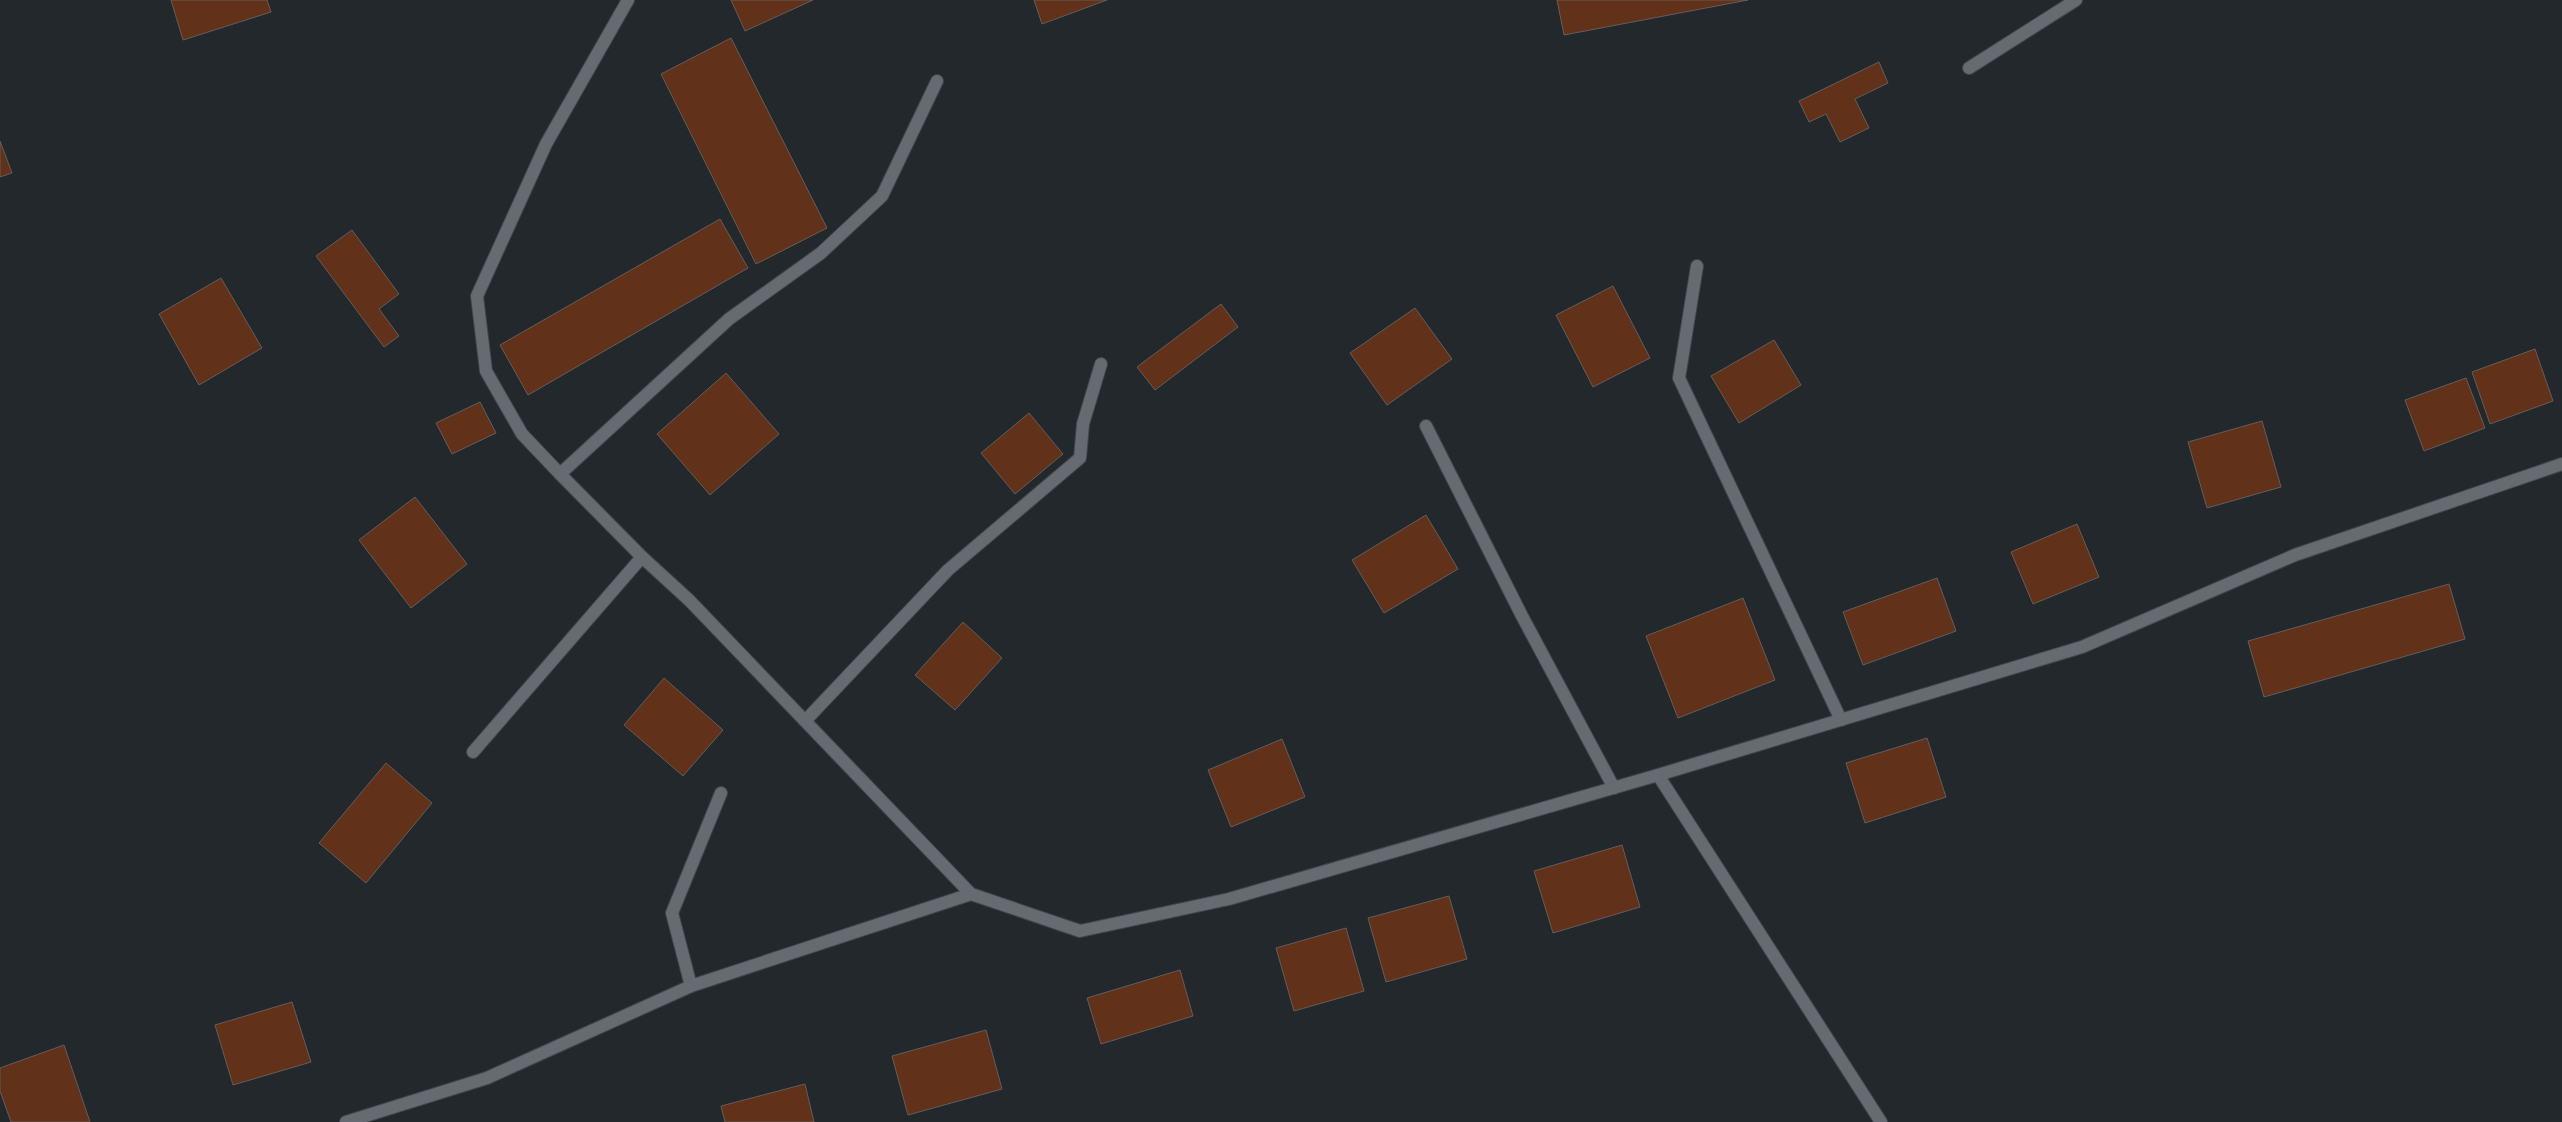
<svg xmlns="http://www.w3.org/2000/svg" width="2562" height="1122" viewBox="0 0 2562 1122" font-family="Ubuntu,sans-serif">
  <style>
    .building { fill: #61311a; stroke: #655d5a }
    .lines { fill: none; stroke-linecap: round; stroke-linejoin: round }
    .service-casing { stroke: #41464a; stroke-width: 14 }
    .minor-casing { stroke: #41464a; stroke-width: 14 }
    .service { stroke: #656b70; stroke-width: 12 }
    .minor { stroke: #656b70; stroke-width: 12 }
  </style>
  <rect width="100%" height="100%" fill="#23282c"/>
  <path class="building" d="M171,0H267L271,12L183,40Z
    M731,0H813L745,31Z
    M1034,0H1107L1042,24Z
    M1557,0H1748L1564,35Z
    M731,38L827,228L756,264L661,74Z
    M1879,62L1888,83L1855,99L1869,128L1840,142L1826,114L1809,122L1799,101Z
    M0,141L12,173L0,177Z
    M720,219L748,268L528,395L500,345Z
    M352,230L399,294L379,309L399,336L384,347L316,256Z
    M221,278L262,348L199,385L159,314Z
    M1613,286L1650,358L1593,387L1556,315Z
    M1221,304L1238,327L1155,390L1137,367Z
    M1415,308L1452,359L1387,405L1350,353Z
    M1774,340L1801,385L1739,423L1711,376Z
    M2535,349L2553,401L2490,424L2472,372Z
    M726,373L779,434L710,495L657,434Z
    M2466,378L2485,428L2424,451L2405,400Z
    M480,402L496,433L452,454L436,423Z
    M1029,413L1063,454L1015,494L981,453Z
    M2262,421L2281,487L2207,508L2188,442Z
    M415,497L467,564L411,608L359,540Z
    M1426,515L1458,569L1384,613L1352,560Z
    M2077,524L2099,577L2033,604L2011,552Z
    M1937,578L1956,631L1863,665L1843,612Z
    M2449,584L2465,639L2264,697L2248,641Z
    M1743,598L1775,680L1678,718L1646,636Z
    M963,622L1002,658L955,710L915,675Z
    M664,678L723,730L683,776L624,725Z
    M1927,738L1946,797L1865,823L1846,763Z
    M1282,739L1305,797L1231,827L1208,770Z
    M386,763L432,803L366,883L319,843Z
    M1622,845L1640,907L1553,933L1534,871Z
    M1449,896L1467,959L1386,982L1368,918Z
    M1346,928L1364,991L1294,1011L1276,948Z
    M1180,970L1193,1016L1101,1044L1087,998Z
    M292,1002L311,1062L233,1085L215,1025Z
    M986,1030L1002,1089L908,1115L892,1056Z
    M64,1045L90,1122H11L0,1091V1068Z
    M805,1084L814,1122H725L721,1106Z"/>
  <g class="lines">
    <g class="service-casing">
      <path id="service" d="M628,0L546,144L477,296L486,371L522,434L560,474L729,319L821,253L882,196L937,81
        M1969,68L2076,0
        M1697,266L1679,378L1841,720
        M1426,426L1522,616L1614,788
        M805,721L948,570L1080,458L1083,424L1101,364
        M473,752L642,557
        M691,986L672,913L721,793"/>
    </g>
    <g class="minor-casing">
      <path id="minor" d="M560,474L642,557L689,600L971,894
        M1658,775L1881,1122
        M346,1122L487,1078L691,986L971,894L1080,931L1229,899L1658,775L2082,647L2295,555L2562,464"/>
    </g>
    <use href="#service" class="service"/>
    <use href="#minor" class="minor"/>
  </g>
</svg>
